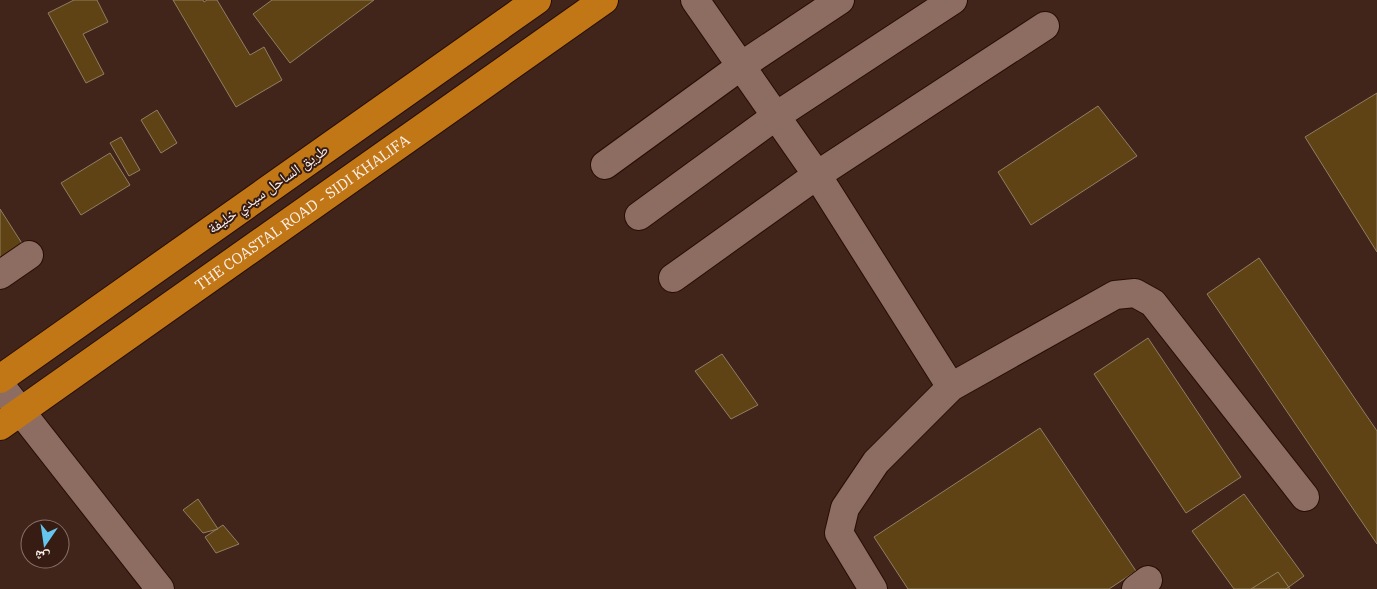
<svg xmlns="http://www.w3.org/2000/svg" width="1377" height="589" viewBox="0 0 1377 589" font-family="'IBM Plex Serif','Noto Naskh Arabic',serif">
  <style>
    .building { fill: #5f4314; stroke: #917e62 }
    .lines { fill: none; stroke-linecap: round; stroke-linejoin: round }
    .minor-casing { stroke: #270d05; stroke-width: 30 }
    .highway-casing { stroke: #270d05; stroke-width: 30 }
    .minor { stroke: #8d6c61; stroke-width: 28 }
    .highway { stroke: #c17716; stroke-width: 28 }
    .labels { text-anchor: middle; stroke-width: 4; stroke-linejoin: round; paint-order: stroke }
    .street-label { font-size: 15px; fill: #fdf1ed; stroke: #361c12 }
  </style>
  <rect width="100%" height="100%" fill="#41251b"/>
  <path class="building" d="M74,0H97L108,22L83,34L104,74L86,83L48,13Z
    M173,0H203L204,2L207,0H217L250,55L264,47L282,80L236,107Z
    M272,0H374L290,63L253,14Z
    M1377,93V252L1305,137Z
    M1098,106L1137,156L1031,225L998,172Z
    M157,110L177,143L161,153L141,120Z
    M121,137L140,170L129,176L110,143Z
    M110,153L130,185L81,215L61,183Z
    M0,209L23,245L0,260Z
    M1259,258L1377,431V544L1207,294Z
    M1148,338L1241,477L1186,513L1094,374Z
    M722,354L758,405L731,419L695,371Z
    M1040,428L1136,571L1109,589H908L874,537Z
    M1244,494L1304,576L1286,589H1234L1192,531Z
    M198,499L218,529L203,533L183,510Z
    M223,525L239,544L216,553L205,537Z
    M1278,572L1290,589H1251Z"/>
  <g class="lines">
    <g class="minor-casing">
      <path id="minor" d="M695,0L817,175L951,387
        M605,165L741,66L840,0
        M639,216L776,116L953,0
        M0,275L29,255
        M673,278L817,175L1045,26
        M0,385L160,589
        M873,589L839,533L845,508L876,462L951,387L1115,295L1135,293L1153,303L1305,497
        M1136,589L1148,580"/>
    </g>
    <g class="highway-casing">
      <g id="highway">
        <path d="M0,379L537,0"/>
        <path id="s1" d="M0,426L604,0"/>
      </g>
    </g>
    <use href="#minor" class="minor"/>
    <use href="#highway" class="highway"/>
  </g>
  <g class="labels">
    <g class="street-label">
      <text transform="translate(268 189) rotate(-35)" y="5">طريق الساحل سيدي خليفة</text>
      <text dy="5" stroke="none"><textPath href="#s1" startOffset="370">THE COASTAL ROAD - SIDI KHALIFA</textPath></text>
    </g>
  </g>
  <g transform="translate(45 544) rotate(193)"><circle r="24" fill="#361c12" stroke="#86716a"/>
  <path d="M0-4L9 19L0 12L-9 19Z" fill="#64c5ee"/>
  <text y="-8" font-size="14" font-weight="bold" text-anchor="middle" fill="#fdf1ed">ش</text>
  </g>
</svg>
